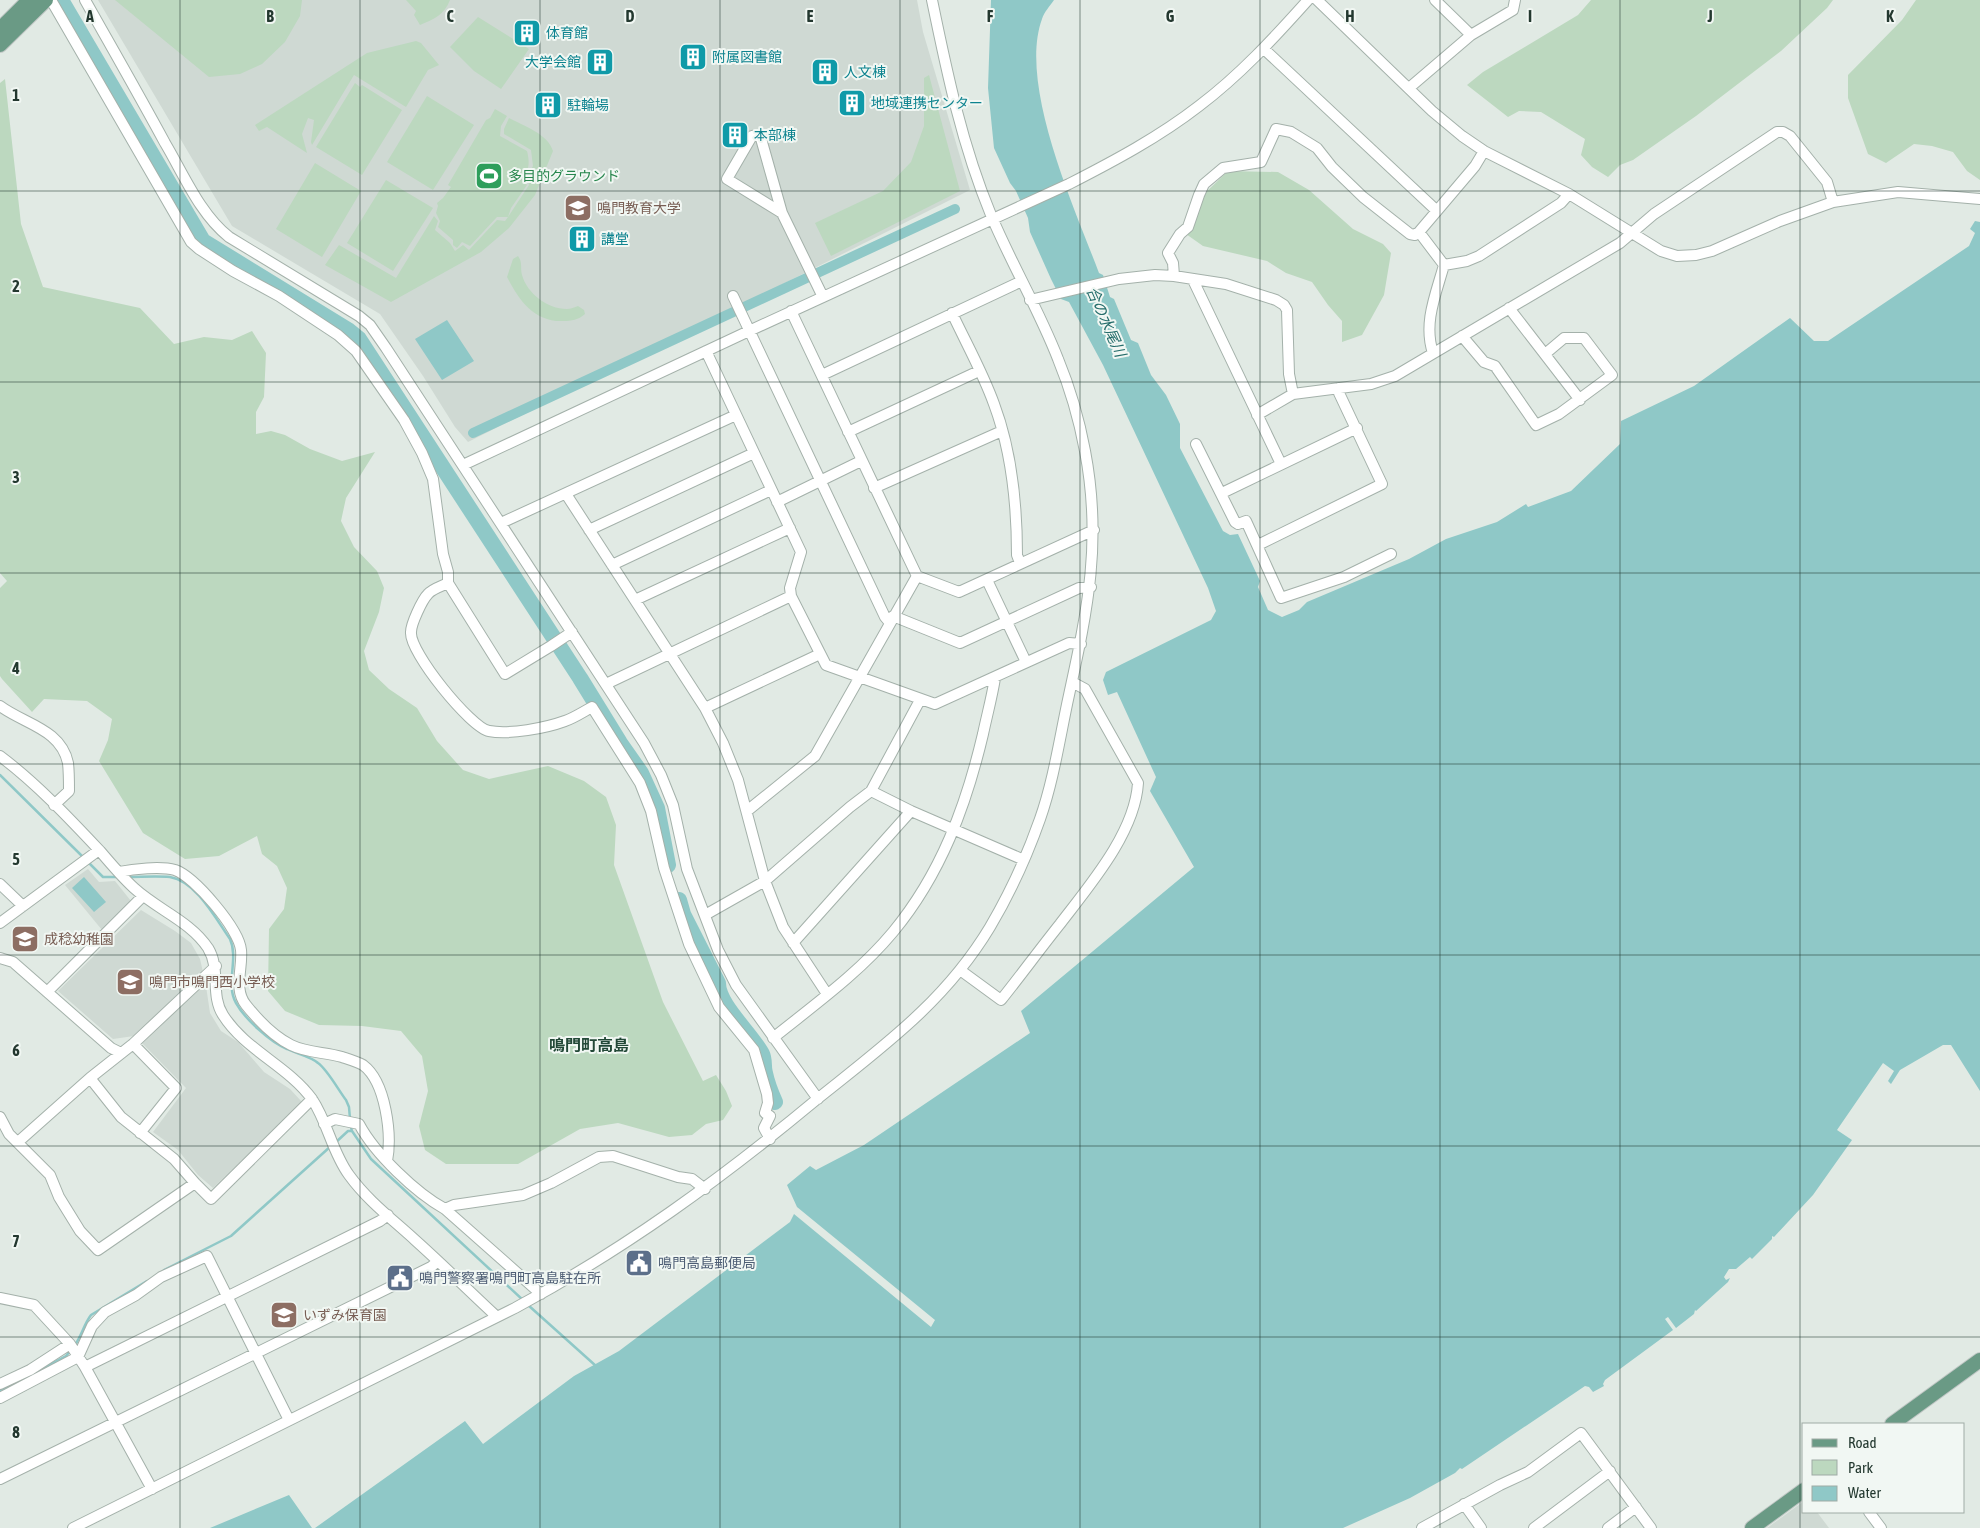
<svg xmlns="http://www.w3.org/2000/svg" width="1980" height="1528" viewBox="0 0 1980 1528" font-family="'Asap Condensed','Noto Sans JP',sans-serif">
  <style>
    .built { fill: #cfd9d3 }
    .green { fill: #bcd8bf }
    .water { fill: #8fc8c7 }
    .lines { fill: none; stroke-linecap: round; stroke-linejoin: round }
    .stream { stroke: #8fc8c7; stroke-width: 2.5 }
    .canal { stroke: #8fc8c7; stroke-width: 10 }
    .river { stroke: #8fc8c7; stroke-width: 16 }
    .minor-casing { stroke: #a4b1aa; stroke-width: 12 }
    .major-casing { stroke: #c1c7c5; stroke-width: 16 }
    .minor { stroke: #fff; stroke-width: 10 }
    .major { stroke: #6a9a85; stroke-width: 14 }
    .grid { fill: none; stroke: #23382f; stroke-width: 1; stroke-opacity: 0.55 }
    .labels { text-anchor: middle; stroke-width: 4; stroke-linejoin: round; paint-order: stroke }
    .culture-label { font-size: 14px; fill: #0d838f; stroke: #f1f7f3; text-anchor: start }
    .leisure-label { font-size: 14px; fill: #27864d; stroke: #f1f7f3; text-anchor: start }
    .education-label { font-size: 14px; fill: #785e54; stroke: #f1f7f3; text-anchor: start }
    .service-label { font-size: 14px; fill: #4e5e75; stroke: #f1f7f3; text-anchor: start }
    .water-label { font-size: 15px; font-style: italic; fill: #256d6b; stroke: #f1f7f3 }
    .quarter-label { font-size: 16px; font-weight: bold; fill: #224837; stroke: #f1f7f3 }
    .grid-label { font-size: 16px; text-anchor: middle; font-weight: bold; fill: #23382f; stroke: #f1f7f3; stroke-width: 4; stroke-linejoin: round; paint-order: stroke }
  </style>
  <rect width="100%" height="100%" fill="#e1eae4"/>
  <path class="built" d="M98,0H917L923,32L970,190L468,442L455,427L423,376L380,314L232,226Z
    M88,869L99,882L115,881L131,901L102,930L65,885Z
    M141,910L175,931L191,943L200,959L203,972L134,1036L113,1039L58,991Z
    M203,981L206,986L210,1013L221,1031L238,1042L264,1072L290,1089L302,1102L213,1188L198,1175L178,1150L153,1132L186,1088L141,1042Z
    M1804,1501V1512H1817L1829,1528H1767Z"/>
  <path class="green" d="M115,0H302L300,16L285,42L262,64L240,74L209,77Z
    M406,0H450C444,15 434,19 420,25L414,15L416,11Z
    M1591,0H1833L1827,8L1781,51L1696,116L1633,160L1620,165L1608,177L1592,167L1581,155L1585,139L1541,112L1519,111L1508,117L1467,85L1483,72L1578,15Z
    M1916,0H1980V180L1967,171L1953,152L1932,146L1914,144L1886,163L1868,154L1848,98V75L1902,20Z
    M478,17L529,49L501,89L474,71L450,47Z
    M416,41L421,43L439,65L428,70L406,107L354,75L312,145L311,142L314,120L308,118L302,134L307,153L267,127L259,131L255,125L367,53Z
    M929,75L960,191L831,256L815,223L883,191L911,162L924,126V78Z
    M5,79L21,224L43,287L140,308L174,344L204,337L232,340L252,331L266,353L264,397L256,412V434L271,431L285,435L310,449L342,461L375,452L346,498L341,521L354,547L377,571L384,588L379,612L364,651L369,670L389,689L417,708L437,741L463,770L489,779L548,766L584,781L606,797L616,825L614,865L663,1002L703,1081L716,1075L726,1091L732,1106L723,1120L706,1124L692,1135L669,1137L618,1123L580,1129L518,1164H446L425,1150L419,1126L428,1091L422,1056L401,1031L362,1026L319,1025L285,1011L268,991L269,929L284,909L287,888L277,866L262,854L257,836L219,856L185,859L143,833L99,761L108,740L112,719L87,701L44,699L32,712L2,679L0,676V588L7,581L0,573V83Z
    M355,83L360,87L362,85L402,110L362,175L316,147Z
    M427,96L474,125L433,190L387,162Z
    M495,109L507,116L501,126L500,136L527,151C530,163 529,169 523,180L527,185L511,208L508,217L529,185L527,177L533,166L531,150L504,134V129L509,118C524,126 548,134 553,151L535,195L509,228L481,252L391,302L325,265L339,245L396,278L434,216L438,221L435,230L450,243L455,251L463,245L469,250L497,220L505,221L508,217H497L470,246L462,242L457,248L453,245V240L438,227L440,221L436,213L438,206L437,203L443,198L451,187L448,185L486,120L490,118Z
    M315,163L361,191L322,257L276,229Z
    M1228,171L1278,172L1309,190L1353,229L1383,244L1391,253L1384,295L1362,335L1342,342V321L1328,305L1312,282L1286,273L1267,261L1203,246L1186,234L1202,196Z
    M386,180L433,208L393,271L347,243Z
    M518,256C523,263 520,267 522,275C527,293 547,309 567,309C570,309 575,307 578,306L584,310L585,314C578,320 572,321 563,321C534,322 519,300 507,277L513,259Z"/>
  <path class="water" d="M991,0H1054C1050,6 1044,12 1042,19C1018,85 1075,209 1099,273L1103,275L1110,297L1114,299L1131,340L1138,343L1151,375L1166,395L1180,424V448L1223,531L1230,535L1238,534L1260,581L1258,587L1268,610L1282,617L1299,610L1307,602L1409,559L1446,539L1497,522L1526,504L1528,507L1571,491L1620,444L1621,421L1694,386L1790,318L1814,341H1828L1969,246L1975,233L1970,229L1975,221L1980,222V1091L1951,1045H1943L1900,1070L1891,1084L1888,1081L1894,1071L1883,1063L1837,1130L1852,1140L1813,1195L1774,1237L1772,1236V1239L1752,1259L1750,1257L1736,1269H1729L1724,1277L1726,1280L1730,1278L1728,1282L1696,1311L1695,1310L1694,1314L1676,1328L1668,1317L1665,1319L1673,1330L1605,1380L1603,1384L1604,1386L1593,1392L1589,1387L1585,1386L1462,1469L1460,1468L1455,1473L1410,1498L1343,1528H315L465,1421L483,1444L574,1376L619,1351L790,1222L794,1214L931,1327L935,1320L797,1207L787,1185L810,1166L816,1170L864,1145L1030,1033L1021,1011L1194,867L1150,791L1156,777L1117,692L1108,695L1103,680L1106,672L1211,620L1216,611L1208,588L1103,365L1069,302L1061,299L1051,279L1030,232L1028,218L1016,191L1010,183L994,148L988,88Z
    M447,320L474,361L442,380L415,339Z
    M84,877L106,902L94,912L72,888Z
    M289,1495L312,1528H210Z"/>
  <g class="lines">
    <path class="stream" d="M0,775L84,858
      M88,862L103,877H119
      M127,877C141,877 156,876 170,877C196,881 216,919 230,939C239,959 225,984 236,1003C245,1019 270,1042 287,1049C295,1053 312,1057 318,1063C327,1069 339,1091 346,1100L349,1107L350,1119
      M350,1124L352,1131L371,1159L524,1301
      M335,1143L348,1131H352
      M164,1270L231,1236L331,1146
      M528,1305L596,1366
      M75,1345C82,1335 84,1324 91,1315L147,1281
      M34,1373L66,1356L70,1351
      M0,1391L25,1378"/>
    <path class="canal" d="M473,433L955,209"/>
    <path class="river" d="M61,0L203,241L348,330L359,339L580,678L620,743L641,773L657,808L668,865
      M679,900L683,914L718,983C718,1005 751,1033 762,1054C765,1060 763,1067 765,1073C767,1083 771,1093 775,1102"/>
    <g class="minor-casing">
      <path id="minor" d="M51,0L191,242L199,249L233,271L279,296L338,335L356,351L404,420L422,453L433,479L443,554L448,572V583L505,674L551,646L572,632
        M85,0C112,48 139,95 165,143C184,175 200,214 229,237L359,316L370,325L386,348L644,743L661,775L673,805L687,869L718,950L736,985L818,1099
        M1317,0L1432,111L1462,136L1484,151L1569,194L1661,251L1677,256L1696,255L1712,251L1780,221L1833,202L1898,192L1980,199
        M1435,0L1471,35
        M1264,49L1437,211
        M1409,88L1471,35L1513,10L1515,0
        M782,213L727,179L752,136L760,135L782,213L823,297
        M1419,232L1444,265C1436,294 1423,323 1433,353
        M1444,265L1467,261L1479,256L1561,203L1569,194
        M1174,276L1173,263L1168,253L1180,234L1188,227L1199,195L1204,184L1223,168L1261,162L1276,129L1291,132L1317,148L1332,167L1363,197L1410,234L1415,235L1419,232L1475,166L1484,151
        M1193,280L1281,464
        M733,296L885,617L890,623
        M1030,300L1119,279L1155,275L1174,276L1226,284L1276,300L1284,305L1287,310L1289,374L1293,394
        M1509,308L1580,400
        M791,311L917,576L959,592L1094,530
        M952,313C966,343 983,373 994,404C1012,452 1017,504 1017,555L1020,563
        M1462,336L1484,362L1495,366L1536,425L1559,414L1612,375L1584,338H1564L1545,354
        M706,351L801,552L790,588L791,596L826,665L935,704L1069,643L1081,644
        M822,375L1022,281
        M1257,415L1293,394L1371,384L1395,376L1620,243L1654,214L1777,132H1783L1790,136L1827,182L1833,202
        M848,432L979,371
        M1196,444L1235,522L1238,524L1246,521L1281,598L1344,577L1391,554
        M463,465L749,331L1069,184C1114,161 1159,137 1199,106C1240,75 1274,38 1308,0
        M874,488L1002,431
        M1222,493L1357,428
        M566,494L705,708L723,743L738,780L765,881L783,927L827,994
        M777,502L861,461
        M501,523L736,415
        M589,530L754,453
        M1258,545L1382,484L1339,393V388
        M612,565L771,490
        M987,580L1026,662
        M448,583C442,586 432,589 428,594C422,600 411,624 411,632C409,652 471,728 489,731C509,735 546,728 565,721C574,718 583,712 592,707L640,783L651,811L664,868L689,944L719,1007L754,1050L767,1094L768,1103L765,1113L770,1116L764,1128L770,1139
        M635,600L790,528
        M893,616L960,643L1079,588L1091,587
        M606,684L791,596
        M0,706C24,724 61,729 68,763C69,772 69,782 69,791L54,805
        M705,708L820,654
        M0,756C36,783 69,818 100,851C111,864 122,877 134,888C158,910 190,921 208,948C221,969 210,995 223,1015C245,1050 288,1066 312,1099C328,1123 332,1152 349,1175C367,1200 392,1219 415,1240C443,1265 469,1291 496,1316
        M871,791L911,811L1024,860
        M747,811L815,756L917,576
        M119,872C133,869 161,866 175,870C195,877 239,929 241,950C243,968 233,989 246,1005C258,1020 273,1036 291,1045C307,1053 325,1052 342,1057C348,1059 358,1062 363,1065C386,1082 392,1135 387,1161
        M0,884L23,906
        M705,915L765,881L850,807L871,791L920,700
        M0,923L99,850
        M793,943L911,811
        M0,958L13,962L111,1048L121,1053
        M960,970L1001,1000C1021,975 1040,949 1060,924C1089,886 1135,833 1138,783L1085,689L1072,682
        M47,992L143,896
        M773,1038C814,1005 859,973 893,932C941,874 966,806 983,734C987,715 992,697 995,678
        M133,1044L176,1088L140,1133
        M90,1078L121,1117L174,1159L195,1183L211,1199L312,1099
        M0,1117L9,1134L50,1175L59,1197L80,1231L98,1250L195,1183
        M324,1124L335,1119L359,1124C375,1154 416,1193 445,1209L541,1294
        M18,1142L90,1078L133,1044L216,966
        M445,1209L454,1205L523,1195L551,1183L599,1157L613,1156L678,1177L692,1179L705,1189
        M0,1298L34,1305L70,1344L85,1367L152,1489
        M85,1367L380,1221L388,1215
        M0,1384L30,1370L70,1344
        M0,1398L78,1357L92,1326L105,1312L136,1295L161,1277L207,1256L289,1420
        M0,1479L431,1267L438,1261
        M1464,1504L1481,1528
        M1869,1512L1881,1528
        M73,1528L515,1308C625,1249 721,1179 816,1100C882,1047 945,1002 990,927C1010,893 1027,856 1040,819C1054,779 1060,736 1069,695C1088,608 1102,540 1085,451C1079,419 1070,388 1058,359C1039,310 1011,263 991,215C962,145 947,73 932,0
        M1422,1528L1500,1485L1528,1472L1581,1433L1651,1528
        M1534,1528L1610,1471
        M1608,1528L1636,1507"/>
    </g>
    <g class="major-casing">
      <path id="major" d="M0,29L29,0
        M0,45L46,0
        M1892,1424L1980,1360
        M1752,1528L1804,1490"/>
    </g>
    <use href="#minor" class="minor"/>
    <use href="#major" class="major"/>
  </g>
  <path class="grid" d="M180,0V1528M360,0V1528M540,0V1528M720,0V1528M900,0V1528M1080,0V1528M1260,0V1528M1440,0V1528M1620,0V1528M1800,0V1528M0,191H1980M0,382H1980M0,573H1980M0,764H1980M0,955H1980M0,1146H1980M0,1337H1980"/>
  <defs>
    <g id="building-square" transform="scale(1.4375)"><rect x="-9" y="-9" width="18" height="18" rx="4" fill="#0f9aa8" stroke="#f1f7f3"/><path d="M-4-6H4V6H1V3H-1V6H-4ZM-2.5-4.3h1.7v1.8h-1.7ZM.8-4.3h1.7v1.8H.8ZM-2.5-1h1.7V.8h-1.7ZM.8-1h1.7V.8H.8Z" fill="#fff"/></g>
    <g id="stadium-square" transform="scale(1.4375)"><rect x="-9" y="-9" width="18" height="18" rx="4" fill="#2e9e5b" stroke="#f1f7f3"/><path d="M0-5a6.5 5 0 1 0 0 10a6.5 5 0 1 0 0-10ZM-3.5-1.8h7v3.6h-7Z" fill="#fff"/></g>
    <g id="university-square" transform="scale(1.4375)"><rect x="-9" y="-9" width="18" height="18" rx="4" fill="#8d6e63" stroke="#f1f7f3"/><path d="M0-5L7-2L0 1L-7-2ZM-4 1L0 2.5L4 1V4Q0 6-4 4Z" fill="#fff"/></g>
    <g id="school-square" transform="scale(1.4375)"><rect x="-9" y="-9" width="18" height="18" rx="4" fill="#8d6e63" stroke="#f1f7f3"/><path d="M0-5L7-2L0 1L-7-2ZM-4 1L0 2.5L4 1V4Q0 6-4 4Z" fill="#fff"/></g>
    <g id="civic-square" transform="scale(1.4375)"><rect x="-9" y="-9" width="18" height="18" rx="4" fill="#5c6f8a" stroke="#f1f7f3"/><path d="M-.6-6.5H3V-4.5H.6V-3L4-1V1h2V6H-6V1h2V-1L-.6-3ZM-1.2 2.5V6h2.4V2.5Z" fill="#fff"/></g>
  </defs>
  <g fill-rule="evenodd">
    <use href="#building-square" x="527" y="33"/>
    <use href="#building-square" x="693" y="57"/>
    <use href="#building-square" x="600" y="62"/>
    <use href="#building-square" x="825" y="72"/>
    <use href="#building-square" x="852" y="103"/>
    <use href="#building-square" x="548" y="105"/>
    <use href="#building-square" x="735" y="135"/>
    <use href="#stadium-square" x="489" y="176"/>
    <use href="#university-square" x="578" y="208"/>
    <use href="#building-square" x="582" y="239"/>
    <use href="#school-square" x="25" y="939"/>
    <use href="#school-square" x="130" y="982"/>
    <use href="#civic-square" x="639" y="1263"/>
    <use href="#civic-square" x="400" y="1278"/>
    <use href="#school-square" x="284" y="1315"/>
  </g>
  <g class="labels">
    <g class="culture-label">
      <text x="546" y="38">体育館</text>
      <text x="712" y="62">附属図書館</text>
      <text x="581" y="67" text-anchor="end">大学会館</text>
      <text x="844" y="77">人文棟</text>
      <text x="871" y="108">地域連携センター</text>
      <text x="567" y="110">駐輪場</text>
      <text x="754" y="140">本部棟</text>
      <text x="601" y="244">講堂</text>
    </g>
    <g class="leisure-label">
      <text x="508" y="181">多目的グラウンド</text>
    </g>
    <g class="education-label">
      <text x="597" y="213">鳴門教育大学</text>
      <text x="44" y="944">成稔幼稚園</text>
      <text x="149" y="987">鳴門市鳴門西小学校</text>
      <text x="303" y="1320">いずみ保育園</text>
    </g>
    <g class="service-label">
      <text x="658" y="1268">鳴門高島郵便局</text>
      <text x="419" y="1283">鳴門警察署鳴門町高島駐在所</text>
    </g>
    <g class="water-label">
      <text transform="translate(1106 322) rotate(66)" y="5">合の水尾川</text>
    </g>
    <g class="quarter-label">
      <text x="589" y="1051">鳴門町高島</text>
    </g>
  </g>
  <g class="grid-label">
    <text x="90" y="22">A</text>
    <text x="270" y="22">B</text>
    <text x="450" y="22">C</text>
    <text x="630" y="22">D</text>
    <text x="810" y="22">E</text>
    <text x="990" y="22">F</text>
    <text x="1170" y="22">G</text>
    <text x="1350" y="22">H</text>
    <text x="1530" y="22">I</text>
    <text x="1710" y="22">J</text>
    <text x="1890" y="22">K</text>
    <text x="16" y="101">1</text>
    <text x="16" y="292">2</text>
    <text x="16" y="483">3</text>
    <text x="16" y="674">4</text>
    <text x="16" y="865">5</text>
    <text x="16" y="1056">6</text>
    <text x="16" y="1247">7</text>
    <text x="16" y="1438">8</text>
  </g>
  <rect x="1802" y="1423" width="162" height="90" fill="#f1f7f3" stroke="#9faba5"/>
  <rect x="1812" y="1439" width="25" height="8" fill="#6a9a85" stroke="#9faba5"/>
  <text x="1848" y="1448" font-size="15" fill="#23382f">Road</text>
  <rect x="1812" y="1460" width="25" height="15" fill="#bcd8bf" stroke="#9faba5"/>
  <text x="1848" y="1473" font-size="15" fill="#23382f">Park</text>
  <rect x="1812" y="1486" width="25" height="15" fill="#8fc8c7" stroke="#9faba5"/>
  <text x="1848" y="1498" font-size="15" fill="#23382f">Water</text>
</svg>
